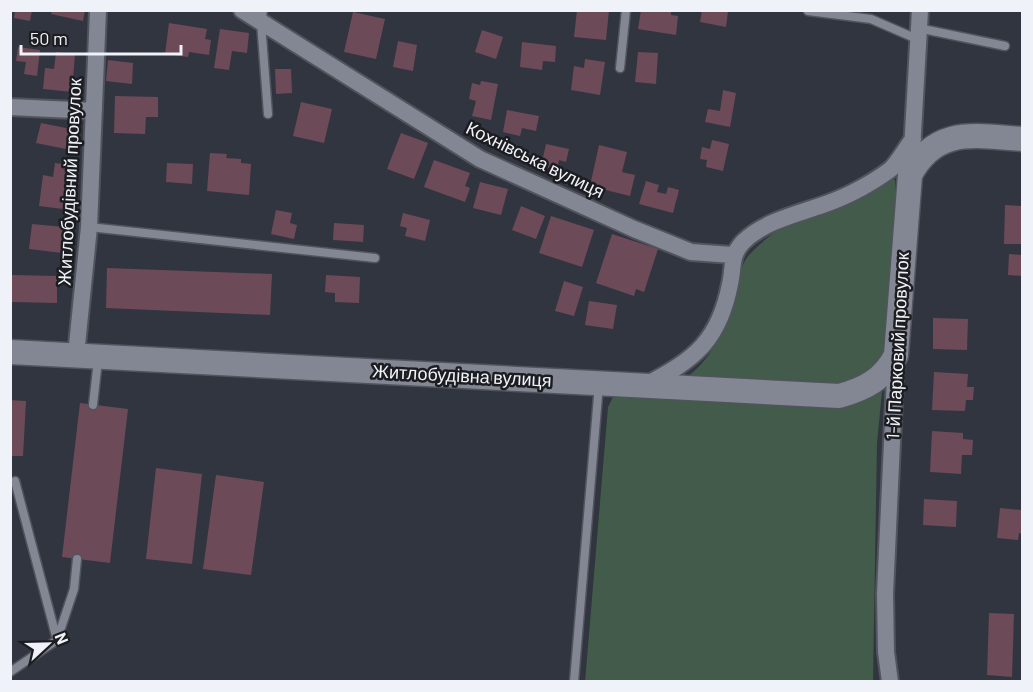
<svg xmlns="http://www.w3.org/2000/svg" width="1033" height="692" viewBox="0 0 1033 692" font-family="Barlow,sans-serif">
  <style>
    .green { fill: #425b4a }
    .building { fill: #6d4a58 }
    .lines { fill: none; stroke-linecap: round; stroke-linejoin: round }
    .lane-casing { stroke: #51545c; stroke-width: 11 }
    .street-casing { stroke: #51545c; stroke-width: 20 }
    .secondary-casing { stroke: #51545c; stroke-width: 27 }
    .lane { stroke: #828793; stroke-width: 8 }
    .street { stroke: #828793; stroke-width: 16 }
    .secondary { stroke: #828793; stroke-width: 24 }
    .labels { text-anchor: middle; stroke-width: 5; stroke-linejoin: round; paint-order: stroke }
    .street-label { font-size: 18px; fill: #f0f2f9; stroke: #1b1d21 }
  </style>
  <rect width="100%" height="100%" fill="#31353f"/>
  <path class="green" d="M888,178L895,180L898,227L877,443L873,681L585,682L608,407L613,397C627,392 640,399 653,395C693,384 721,346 732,307C737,292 739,266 749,255C784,216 842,199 888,178Z"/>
  <path class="building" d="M15,10H32L30,21L14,18Z
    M52,10H85L83,21L51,14Z
    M577,10H609L606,40L574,37Z
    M641,10H671V15L678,16L676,35L638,29Z
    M702,10L728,12L726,27L700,22Z
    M353,12L385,19L376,59L344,52Z
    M169,23L207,29L205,39L211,40L209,55L189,52L188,57L165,54Z
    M220,29L249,33L247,53L232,51L229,70L214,68Z
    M482,30L503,37L496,59L475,52Z
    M398,41L417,45L413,71L393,67Z
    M522,42L556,46L555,62L543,61L542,70L520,67Z
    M18,47L40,50L37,76L24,74L26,62L16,61Z
    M56,52L75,54L72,92L43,89L45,68L54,69Z
    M638,52L658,53L656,84L635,82Z
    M585,59L605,62L600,95L571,90L574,66L584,68Z
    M108,60L133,63L132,84L106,81Z
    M275,69H291L292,93L276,94Z
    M481,81L498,84L491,120L472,116L476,101L469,99L472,83L480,85Z
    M723,90L736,93L730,127L705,122L708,109L720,111Z
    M115,96L158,97V117H146L145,134L114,133Z
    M301,102L332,109L324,143L293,136Z
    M507,110L539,116L536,131L522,128L520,136L503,132Z
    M41,123L71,129L66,149L36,143Z
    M401,133L428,143L414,179L387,169Z
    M712,140L729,144L723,171L706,167L707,160L700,159L702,147L710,149Z
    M546,144L569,149L566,162L559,160L557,170L541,166Z
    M599,145L627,152L622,172L635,175L630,196L590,186Z
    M210,153L227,154L226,158L241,159V163L251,164L249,195L207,191Z
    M434,160L470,173L465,186L470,188L465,202L424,187Z
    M55,163L75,166L73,181L67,180L63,209L39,206L43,175L53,177Z
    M167,163L193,164L192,184L166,182Z
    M646,181L659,185L657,192L666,194L668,187L679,190L673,213L639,204Z
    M480,182L508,189L501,215L473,208Z
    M1005,205L1022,206V244H1004Z
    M521,206L545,216L536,239L512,230Z
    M276,210L292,213L290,223L297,225L294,239L271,234Z
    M403,213L430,220L425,241L405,236L407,228L400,226Z
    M551,216L594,230L582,267L539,253Z
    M334,223L364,225L363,242L333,240Z
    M32,224L64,227L62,253L29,249Z
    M612,234L658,249L644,292L636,289L634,296L596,283Z
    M1009,254L1022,255V276L1008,275Z
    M107,268L272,274L270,315L106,308Z
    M12,275L57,276V303L12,302Z
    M326,275L360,277L359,303L335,302V293L325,292Z
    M564,281L583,287L574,316L555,311Z
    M589,301L617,305L613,329L585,325Z
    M933,318L968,319L967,350L933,349Z
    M934,372L968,374L967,387H974L973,400H966L965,411L932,410Z
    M10,400L26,401L23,456H10Z
    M80,403L128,409L110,563L62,557Z
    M932,431L963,433V439L973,440L972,455H962L961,474L930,472Z
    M156,468L202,474L192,564L146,559Z
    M216,475L264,482L251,575L203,569Z
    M924,499L957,501L956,527L923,525Z
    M1000,508L1022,510V534L1019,533L1018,540L997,538Z
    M989,613L1014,614L1012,677L987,675Z"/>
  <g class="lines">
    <g class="lane-casing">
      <path id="lane" d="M263,10L261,23L268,114
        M808,11L871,19L917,39
        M918,28L1005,46
        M620,68L626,10
        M89,227L375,258
        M93,405L98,360
        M15,481L57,640
        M10,672L57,640L74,589L77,559
        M574,682L599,384"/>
    </g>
    <g class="street-casing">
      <path id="street" d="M242,10L480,159L634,229L691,252L732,255
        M10,107L94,111
        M912,150L920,10
        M76,355L89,227L98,10
        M646,385C695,359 719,341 730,284C734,267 730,256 743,242C765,220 802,213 831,202C850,195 874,182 891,169C899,161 906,148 913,139
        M890,682L886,652L885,594L896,356"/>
    </g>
    <g class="secondary-casing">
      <path id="secondary" d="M10,352L839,396C865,389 884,379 896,355L910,175C936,126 975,136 1022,139"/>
    </g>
    <use href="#lane" class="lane"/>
    <use href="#street" class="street"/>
    <use href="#secondary" class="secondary"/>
  </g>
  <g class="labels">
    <g class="street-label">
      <text transform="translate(535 160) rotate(26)" y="6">Кохнівська вулиця</text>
      <text transform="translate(70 182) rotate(-87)" y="6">Житлобудівний провулок</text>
      <text transform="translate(898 346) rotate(-87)" y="6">1-й Парковий провулок</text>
      <text transform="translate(462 376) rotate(3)" y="6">Житлобудівна вулиця</text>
    </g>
  </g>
  <rect width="1033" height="692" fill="none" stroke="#f0f2f9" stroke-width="24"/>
  <g transform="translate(48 644) rotate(68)" stroke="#1b1d21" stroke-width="4.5" paint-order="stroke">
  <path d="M0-4.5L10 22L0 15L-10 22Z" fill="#f0f2f9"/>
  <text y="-9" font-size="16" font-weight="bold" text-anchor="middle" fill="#f0f2f9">N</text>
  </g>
  <path d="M21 45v9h160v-9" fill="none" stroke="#f0f2f9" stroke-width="3"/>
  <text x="30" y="45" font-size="18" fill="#f0f2f9" stroke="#1b1d21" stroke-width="4.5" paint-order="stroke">50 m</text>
</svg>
